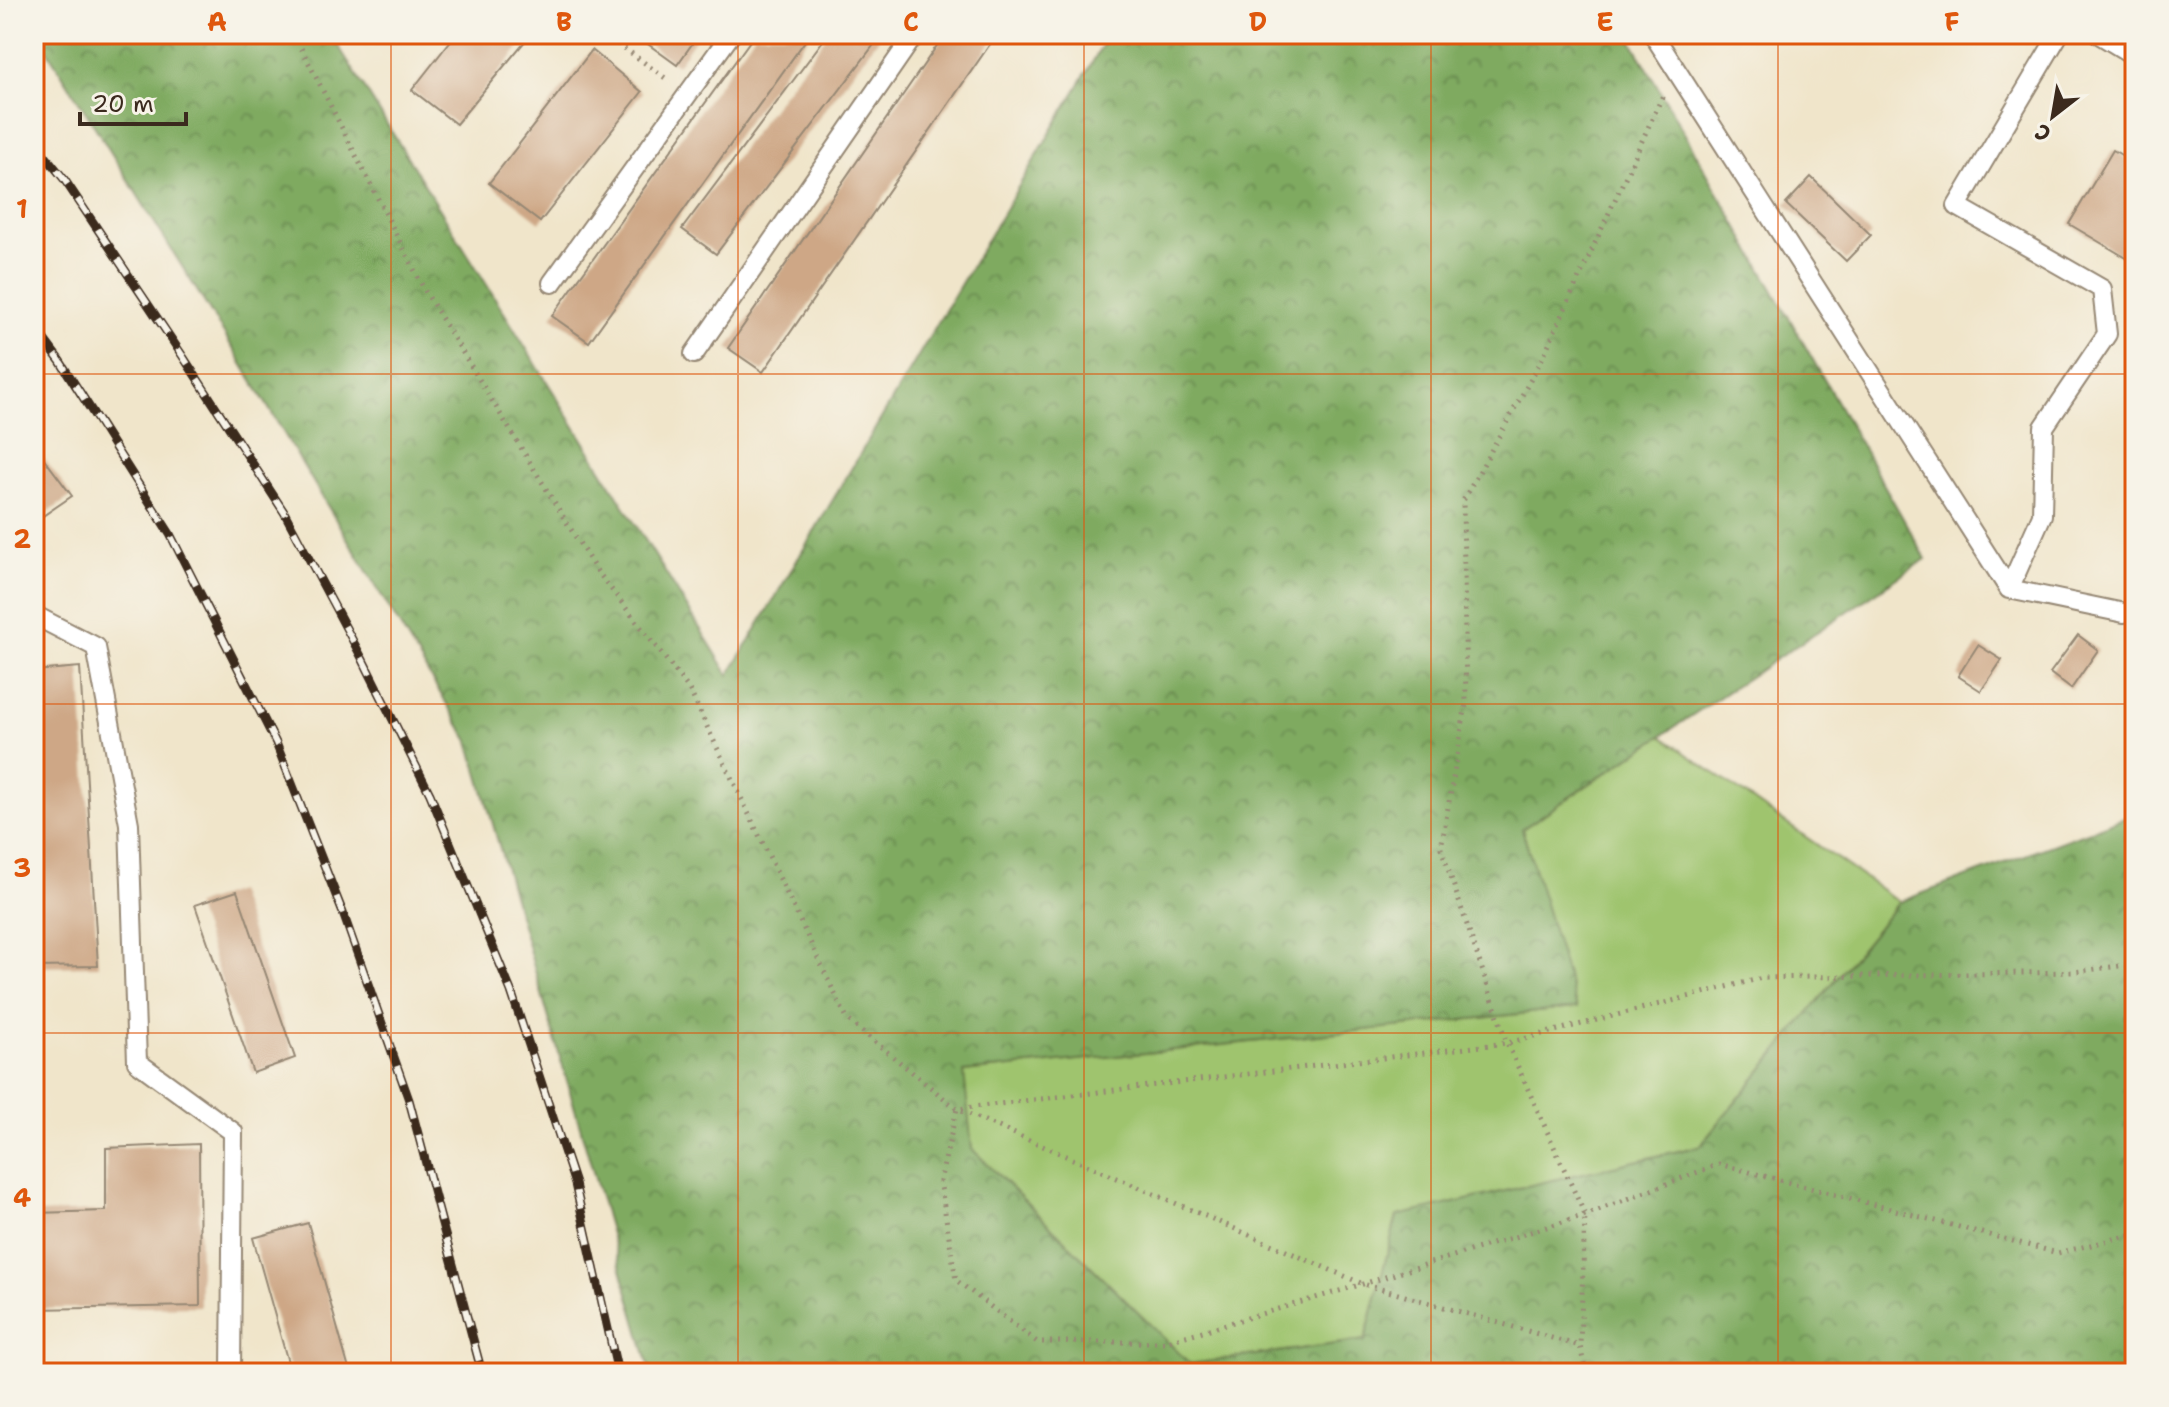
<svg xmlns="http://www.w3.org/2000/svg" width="2169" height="1407" viewBox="0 0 2169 1407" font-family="'Shantell Sans',sans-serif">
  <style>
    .green { fill: #9fc46e; stroke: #6d7746; stroke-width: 2 }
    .forest { fill: url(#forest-crowns); stroke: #5d6a40; stroke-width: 2 }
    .building { fill: #cea786 }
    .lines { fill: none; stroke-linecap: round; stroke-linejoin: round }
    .lane-casing { stroke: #968874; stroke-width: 22 }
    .path { stroke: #968874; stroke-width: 5; stroke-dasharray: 2 6; stroke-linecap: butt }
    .lane { stroke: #fff; stroke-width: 18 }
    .rail-casing { stroke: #3b2a1e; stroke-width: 9 }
    .rail { stroke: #f7f3e8; stroke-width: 6; stroke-dasharray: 18; stroke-linecap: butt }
    .grid { fill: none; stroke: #df570d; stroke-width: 2; stroke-opacity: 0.55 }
    .neatline { fill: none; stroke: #df570d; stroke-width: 3 }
    .grid-label { font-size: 26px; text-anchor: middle; font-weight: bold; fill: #df570d }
  </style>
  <defs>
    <pattern id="forest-crowns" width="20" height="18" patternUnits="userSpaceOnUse" patternTransform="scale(2)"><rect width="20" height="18" fill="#7faa61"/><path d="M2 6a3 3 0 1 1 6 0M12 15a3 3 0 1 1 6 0" fill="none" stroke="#698b4f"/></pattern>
  </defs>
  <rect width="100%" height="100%" fill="#f7f3e8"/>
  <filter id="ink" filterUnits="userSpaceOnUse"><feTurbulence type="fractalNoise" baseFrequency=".0125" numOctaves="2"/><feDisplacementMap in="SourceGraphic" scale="16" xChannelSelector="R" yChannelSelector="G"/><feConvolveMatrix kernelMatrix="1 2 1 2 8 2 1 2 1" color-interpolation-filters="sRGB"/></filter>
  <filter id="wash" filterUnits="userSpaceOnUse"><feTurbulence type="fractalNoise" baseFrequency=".006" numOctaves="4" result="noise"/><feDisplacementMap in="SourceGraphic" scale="32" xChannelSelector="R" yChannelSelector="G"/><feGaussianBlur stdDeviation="1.8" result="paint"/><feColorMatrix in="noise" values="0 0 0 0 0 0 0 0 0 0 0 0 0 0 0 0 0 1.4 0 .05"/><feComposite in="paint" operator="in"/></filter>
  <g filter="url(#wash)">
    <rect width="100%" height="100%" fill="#f0e5ca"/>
    <path class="green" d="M1661,736L1899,902L1700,1146L1397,1217L1365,1340L1190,1364L972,1149L963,1072L1576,1008L1522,829Z"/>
    <path class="forest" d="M37,34H331L729,675L1109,34H1628L1926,559L1522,829L1577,1008L964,1072L972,1149L1190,1364L1365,1340L1397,1216L1700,1146L1899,902L2135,814V1373H651L469,741L226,337Z"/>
    <g id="blocks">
      <path class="building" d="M456,34H531L456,124L412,90Z
        M634,34H699L677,65Z
        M755,34H810L589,342L552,316Z
        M828,34H882L716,254L682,229Z
        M945,34H997L763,372L728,348Z
        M592,50L642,92L540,222L489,183Z
        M2113,150L2135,163V263L2069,224Z
        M1811,177L1871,235L1846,261L1786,204Z
        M34,445L72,496L34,522Z
        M2078,635L2098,650L2071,689L2050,673Z
        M1978,645L2002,660L1981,691L1958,676Z
        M80,667L98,966L34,967V671Z
        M237,891L295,1058L253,1073L195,905Z
        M199,1144L200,1306L34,1309V1213L106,1211V1148Z
        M308,1223L350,1373H291L253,1238Z"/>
    </g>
  </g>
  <g filter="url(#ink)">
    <use href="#blocks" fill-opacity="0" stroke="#968874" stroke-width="2"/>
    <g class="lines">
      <g class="lane-casing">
        <path id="lane" d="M1653,34L2009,589L2124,613L2135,611
          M2099,34L2135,56
          M552,283L731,34
          M694,354L915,34
          M2009,589L2042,515L2044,427L2107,334L2102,289L1957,206L2059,34
          M34,615L96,647L129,824L137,1062L233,1132L231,1373"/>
      </g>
      <path class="path" d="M294,34L425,291L594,567L689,689L847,1019L957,1109L1363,1284L1580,1346
        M605,34L668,80
        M2135,964L2073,972L1762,978L1507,1043L957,1109L940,1181L956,1280L1037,1342H1165L1363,1284L1585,1215L1719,1164L2058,1253L2135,1234
        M1586,1373L1580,1346L1585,1215L1507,1043L1441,848L1466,704L1463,501L1541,361L1663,95"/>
      <use href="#lane" class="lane"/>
      <g class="rail-casing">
        <path id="rail" d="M34,142L64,179L182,355L284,512L362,658L430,794L511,991L575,1184L618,1373
          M34,326L60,361L170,534L276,743L343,913L409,1100L482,1373"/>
      </g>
      <use href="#rail" class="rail"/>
    </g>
  </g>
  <path class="grid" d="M391,34V1373M738,34V1373M1084,34V1373M1431,34V1373M1778,34V1373M34,374H2135M34,704H2135M34,1033H2135"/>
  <rect width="2169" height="1407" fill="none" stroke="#f7f3e8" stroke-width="88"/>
  <g transform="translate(2053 116) rotate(211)" stroke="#f7f3e8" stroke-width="6" paint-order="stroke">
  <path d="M0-6L14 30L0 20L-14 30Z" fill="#3b2a1e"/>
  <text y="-12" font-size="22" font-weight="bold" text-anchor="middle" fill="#3b2a1e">С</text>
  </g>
  <path d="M80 112v12h106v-12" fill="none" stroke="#3b2a1e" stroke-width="4"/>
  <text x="92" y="112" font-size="24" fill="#3b2a1e" stroke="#f7f3e8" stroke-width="6" paint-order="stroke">20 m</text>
  <rect x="44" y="44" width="2081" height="1319" class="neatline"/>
  <g class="grid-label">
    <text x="217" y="31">A</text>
    <text x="564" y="31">B</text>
    <text x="911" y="31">C</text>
    <text x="1258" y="31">D</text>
    <text x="1605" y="31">E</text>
    <text x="1952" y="31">F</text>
    <text x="22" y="218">1</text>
    <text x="22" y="548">2</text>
    <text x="22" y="877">3</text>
    <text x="22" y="1207">4</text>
  </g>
</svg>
